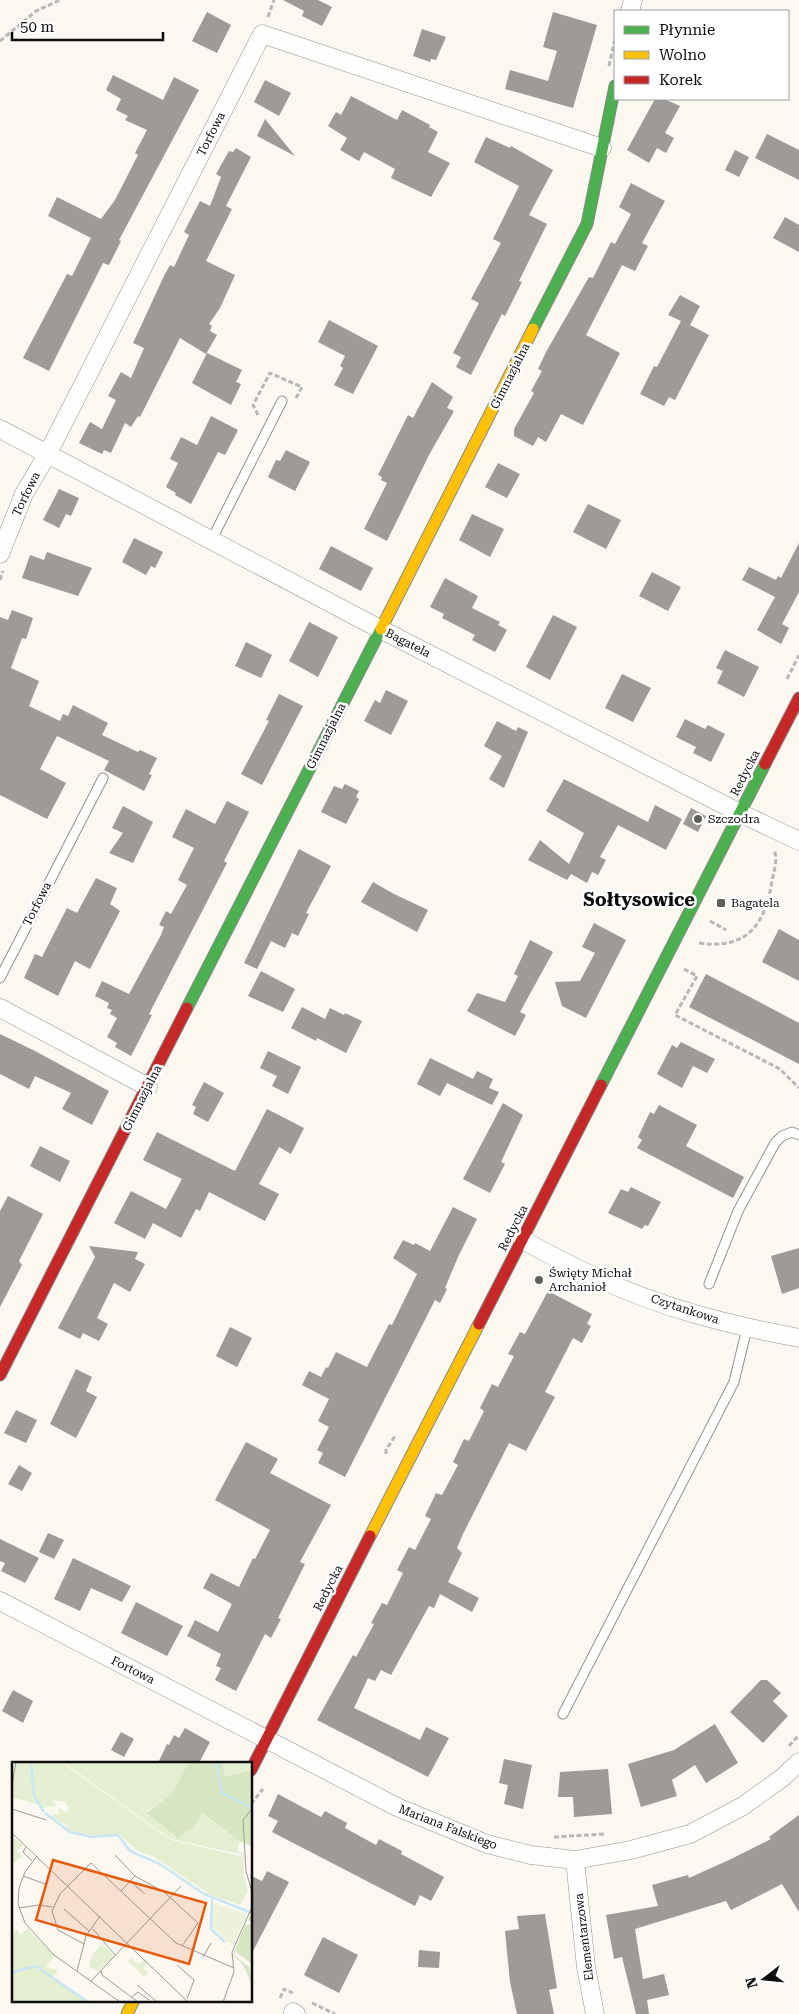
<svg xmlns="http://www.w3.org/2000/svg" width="799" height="2014" viewBox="0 0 799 2014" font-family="'Roboto Serif',serif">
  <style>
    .building { fill: #9d9a97 }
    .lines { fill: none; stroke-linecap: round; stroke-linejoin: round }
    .lane-casing { stroke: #93928f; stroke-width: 11 }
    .street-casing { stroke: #93928f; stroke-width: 19 }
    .fast-casing { stroke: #8a8986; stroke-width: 13 }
    .slow-casing { stroke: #8a8986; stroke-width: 13 }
    .jam-casing { stroke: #8a8986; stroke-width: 13 }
    .path { stroke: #b7b7b6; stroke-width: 3; stroke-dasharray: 5 2.5; stroke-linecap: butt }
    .lane { stroke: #fefefd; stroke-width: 9 }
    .street { stroke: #fefefd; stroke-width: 18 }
    .fast { stroke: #4caf50; stroke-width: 11 }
    .slow { stroke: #ffc107; stroke-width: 11 }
    .jam { stroke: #c62828; stroke-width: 11 }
    .poi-dot { fill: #5f5f5c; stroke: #fff; stroke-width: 2 }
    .labels { text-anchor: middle; stroke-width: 5; stroke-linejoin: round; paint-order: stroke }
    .street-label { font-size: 12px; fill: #0c0c0c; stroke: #fff }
    .poi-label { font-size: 12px; fill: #0c0c0c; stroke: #fff; text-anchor: start }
    .district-label { font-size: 18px; font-weight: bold; fill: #0c0c0c; stroke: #fff }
    .inset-river { fill: none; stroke: #c8e6f3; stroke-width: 2.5 }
    .inset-road { fill: none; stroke: #9b9a95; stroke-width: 1 }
    .view { fill: #e8590c; fill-opacity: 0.15; stroke: #e8590c; stroke-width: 2.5 }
    .inset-edge { fill: none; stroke: #0c0c0c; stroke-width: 2.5 }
  </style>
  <rect width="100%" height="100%" fill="#faf8f1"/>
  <path class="building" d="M283,0H318L332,7L322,26L302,16L304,11Z
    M207,12L231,25L217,53L192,41Z
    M553,12L597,25L573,108L505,89L510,70L548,81L557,51L543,47Z
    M422,29L446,37L436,60L431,59L430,62L413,56Z
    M113,75L163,100L174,77L199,90L119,240L121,241L109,265L103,263L49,371L23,358L67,274L72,276L91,238L48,216L57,197L101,219L115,200L138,155L135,153L147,130L125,120L128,116L116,110L121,99L106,90Z
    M265,80L291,93L279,116L254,102Z
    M351,96L397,120L402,110L430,125L429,127L438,132L428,152L450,163L431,197L391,178L395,169L364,152L359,161L340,150L347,138L328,126L336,112L341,115Z
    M655,99H664L680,106L665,133L674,138L666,153L657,148L649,163L627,150Z
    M265,119L295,156L257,136Z
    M767,134L799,150V180L755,158Z
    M486,137L510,148L511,146L553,170L529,215L547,224L519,281L522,282L505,316L502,314L471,375L456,367L461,357L453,353L479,303L471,299L501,243L493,239L519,186L474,162Z
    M236,148L251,157L226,206L232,209L206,261L235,275L220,308L209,324L212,326L210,331L217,335L206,354L180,338L140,417L138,416L131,427L125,423L111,453L104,450L102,454L79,443L90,422L102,429L116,400L108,396L121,372L131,378L144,348L133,343L164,276L170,265L174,267L189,235L184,232L200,201L210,206L221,177L216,174L229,151L233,152Z
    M735,150L749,157L739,177L725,170Z
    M631,183L665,201L642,243L648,246L635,271L622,265L586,335L620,353L583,425L561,414L546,442L538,437L533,446L514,436V429L534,393L531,391L542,371L538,369L546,352L589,277L593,278L611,242L615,244L631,214L619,207Z
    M785,217L799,225V252L773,238Z
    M680,295L700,306L690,325L709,335L675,400L669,397L664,406L640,394L654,366L657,367L681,321L668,315Z
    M329,320L378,346L353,394L334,385L343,368L340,366L345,356L318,342Z
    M207,353L242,370L236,382L241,384L231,405L192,383Z
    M432,382L453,397L447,408L454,411L429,455L387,541L364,529L387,483L381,480L382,477L378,475L408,415L413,418Z
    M211,416L238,430L225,455L218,452L191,504L175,495L176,493L166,487L178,463L170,459L181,437L197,445Z
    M286,450L310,462L295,491L268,477L276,460L280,461Z
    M498,463L520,474L507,498L485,487Z
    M59,489L79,498L71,516L66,514L59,528L43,520Z
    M588,504L621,520L606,549L573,532Z
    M472,514L504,529L490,557L459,540Z
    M134,538L163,552L155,568L151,566L146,575L122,562Z
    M799,543V592L782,624L789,628L781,644L757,630L775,597L742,580L749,567L776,580L778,576L781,578Z
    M331,546L373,568L361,591L319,569Z
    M47,552L92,568L78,596L22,578L30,555L44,560Z
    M652,572L681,587L668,611L639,596Z
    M445,578L478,596L472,608L500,622L498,625L507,630L495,652L472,640L475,635L442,618L444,614L430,607Z
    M12,610L33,618L26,639L22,638L11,668L39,681L29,706L60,721L63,714L68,716L73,705L108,723L102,735L138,752L140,750L157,758L149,774L152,775L144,791L104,770L109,761L57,736L40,769L66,783L47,819L0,795V617L8,620Z
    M553,615L577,627L550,680L526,667Z
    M309,622L338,637L318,677L289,661Z
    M246,642L272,655L261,678L235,666Z
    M725,650L759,667L744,697L717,683L723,671L716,668Z
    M622,674L651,688L633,722L605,708Z
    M386,690L408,701L391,735L364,721L375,700L380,703Z
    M279,694L303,706L262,785L241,774L269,721L266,720Z
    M685,719L705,729L708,725L725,734L711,762L693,753L696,747L676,737Z
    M497,721L516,731L518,727L528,732L504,788L489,779L502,756L484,746Z
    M564,779L648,822L655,805L682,819L666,850L618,825L600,857L606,860L598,875L592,872L587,883L571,874L567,880L528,860L540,840L569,864L584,833L546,811Z
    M345,784L359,791L356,797L359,799L346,824L321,812L334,786L342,789Z
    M227,801L249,812L224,861L227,863L149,1014L152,1015L131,1056L115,1047L117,1043L107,1037L117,1018L110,1014L112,1010L107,1008L109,1003L95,996L102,981L129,994L161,935L164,927L159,925L166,911L171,914L187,885L178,880L194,848L172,837L186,809L215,824Z
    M123,806L153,822L133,863L109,853L123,833L112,828Z
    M691,808L706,816L698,832L683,824Z
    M299,849L331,866L306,913L309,914L298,936L292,933L285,948L271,941L257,969L244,963Z
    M96,878L117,888L110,904L120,911L90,969L75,961L58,996L24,978L35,954L42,957L67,908L77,913Z
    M373,882L394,894L428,910L417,932L361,902Z
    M594,923L626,940L586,1018L562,1006L555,982L580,981L595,953L582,947Z
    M779,929L799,940V981L762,962Z
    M530,940L553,952L520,1012L526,1015L515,1036L467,1011L477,993L505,1002L518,976L514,974Z
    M261,971L295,989L283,1012L248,996Z
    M706,974L799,1023V1064L689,1007Z
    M302,1007L325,1019L330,1008L344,1015L345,1013L362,1021L346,1053L317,1038L316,1041L291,1028Z
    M0,1034L35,1051L109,1091L92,1125L62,1109L71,1093L35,1076L29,1089L0,1074Z
    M681,1042L715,1059L707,1073L693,1066L682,1088L657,1074L672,1045L677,1048Z
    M268,1051L301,1067L288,1094L272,1086L277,1076L260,1068Z
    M430,1058L473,1079L477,1071L493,1079L489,1088L499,1092L492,1105L447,1083L440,1096L417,1084Z
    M204,1082L224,1093L208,1122L193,1114L196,1107L192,1105Z
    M503,1103L523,1115L501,1162L505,1164L490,1193L463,1179Z
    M659,1105L697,1125L686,1146L744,1177L733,1198L637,1148L642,1140L638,1137L650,1112L654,1114Z
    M267,1109L304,1128L291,1154L279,1147L259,1184L279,1194L265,1221L209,1192L200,1211L196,1209L181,1238L153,1223L145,1239L114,1223L131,1191L166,1209L182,1179L143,1160L157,1132L235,1171Z
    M40,1146L70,1161L60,1182L30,1166Z
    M631,1187L661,1202L648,1226L645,1225L642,1229L608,1213L621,1189L628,1192Z
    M8,1196L43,1214L19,1261L22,1265L0,1307V1211Z
    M453,1207L477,1219L458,1257L445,1288L447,1289L440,1303L435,1300L345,1477L318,1463L323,1453L317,1450L329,1427L318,1421L329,1399L302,1385L309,1371L321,1377L326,1367L328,1368L336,1352L367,1367L389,1324L392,1325L417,1274L393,1258L403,1240L414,1245L415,1243L430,1251Z
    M89,1246L138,1252L135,1259L145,1264L130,1292L114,1283L97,1318L108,1324L99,1341L83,1333L80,1339L58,1328L95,1257Z
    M799,1248V1288L782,1294L771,1256Z
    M548,1291L592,1314L587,1324L591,1326L582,1343L573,1338L545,1392L555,1397L526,1451L509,1443L463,1534L457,1548L462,1553L448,1582L479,1598L472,1612L440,1594L434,1608L429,1606L391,1675L381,1670L375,1681L368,1678L354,1708L420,1740L426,1727L449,1738L428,1777L317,1720L353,1655L356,1657L374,1624L371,1623L382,1603L387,1605L403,1573L397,1570L409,1547L415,1550L431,1519L425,1516L436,1493L442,1495L458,1465L453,1462L464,1439L469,1441L484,1411L480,1408L492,1384L498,1387L514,1356L508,1354L520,1332L525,1334Z
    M230,1327L252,1338L237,1367L216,1356Z
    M76,1369L92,1377L86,1391L97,1397L76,1438L50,1424Z
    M16,1410L37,1420L26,1443L4,1433Z
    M246,1442L278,1459L270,1473L331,1505L300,1562L305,1564L278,1618L281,1619L271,1638L265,1634L236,1691L215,1680L221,1668L216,1666L221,1654L187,1636L195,1620L218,1632L232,1604L203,1588L211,1573L239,1587L253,1558L255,1559L270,1530L215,1500Z
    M19,1465L32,1473L22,1491L8,1484Z
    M48,1533L64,1540L54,1559L39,1552Z
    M0,1539L39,1558L25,1583L1,1571L5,1563L0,1561Z
    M73,1558L131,1586L122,1602L91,1588L80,1611L54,1599Z
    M136,1602L183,1626L167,1656L121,1633Z
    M761,1680H767L781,1693L773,1701L788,1716L763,1743L730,1712Z
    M13,1690L33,1701L23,1723L2,1711Z
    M715,1724L738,1763L706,1783L695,1765L672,1780L677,1796L641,1807L628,1764L674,1750Z
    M185,1728L210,1742L199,1763H158L167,1744L169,1745L174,1735L179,1738Z
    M121,1732L134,1739L124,1757L111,1750Z
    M504,1759L532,1765L523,1809L504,1804L508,1785L499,1783Z
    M608,1769L612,1814L574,1817L573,1797H558L560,1772Z
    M278,1794L321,1817L325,1811L347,1823L345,1828L376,1845L379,1839L402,1851L401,1854L444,1877L431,1901L420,1895L415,1906L272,1832L278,1821L268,1816Z
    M799,1815V1912L782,1884L731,1910L726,1901L635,1929L643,1979L664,1974L669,1995L647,2000L649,2014H636L622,1957L614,1959L606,1915L658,1906L652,1885L688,1875L689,1878L731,1859L771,1839L769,1837Z
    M267,1871L289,1882L251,1955V1876L262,1881Z
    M545,1914L557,1988L549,1990L554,2014H517L510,1982L505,1931L519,1929L517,1916Z
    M323,1937L358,1955L339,1993L304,1975Z
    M419,1950L440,1952L439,1968L418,1967Z"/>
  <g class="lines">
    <g class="lane-casing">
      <path id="lane" d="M211,541L282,401
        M0,978L103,778
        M709,1284L738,1211L775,1143L782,1136L792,1132L799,1135
        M563,1714L734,1382L747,1328"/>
    </g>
    <g class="street-casing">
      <path id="street" d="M630,11L633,0
        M0,429L380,629L740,813L799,841
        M0,554L24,494L47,455L262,34L602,148
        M0,1008L148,1087
        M523,1240C547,1253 572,1267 598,1278C661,1308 730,1325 799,1338
        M0,1601L397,1807L487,1844L531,1855L575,1860L631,1850L690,1834L743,1806L782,1778L799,1762
        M575,1860L586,1967L595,2014
        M293,2012L296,2014"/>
    </g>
    <g class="fast-casing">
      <path id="fast" d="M533,329L587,224L615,86
        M187,1008L381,629
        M601,1085L765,764"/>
    </g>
    <g class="slow-casing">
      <path id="slow" d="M381,629L533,329
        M370,1536L479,1324
        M127,2014L134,2000"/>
    </g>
    <g class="jam-casing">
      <path id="jam" d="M765,764L799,698
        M479,1324L601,1085
        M0,1375L187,1008
        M251,1770L370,1536"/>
    </g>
    <path class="path" d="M268,17L274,0
      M0,41L36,11L60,0
      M609,66L615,38
      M258,415L253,405L270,373L302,387L296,398
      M0,580L3,571
      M787,679L799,655
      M710,921L726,930
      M699,943C747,950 765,925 772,881C774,871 778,859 774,850
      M684,969L697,976L675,1015L780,1069L799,1088
      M386,1454V1450L395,1436
      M789,1746L799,1735
      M251,1804L263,1789
      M554,1837L605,1834
      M280,1998L284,1989L293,1993
      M312,2003L335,2014"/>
    <use href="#lane" class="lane"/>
    <use href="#street" class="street"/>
    <use href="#fast" class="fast"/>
    <use href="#slow" class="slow"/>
    <use href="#jam" class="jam"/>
  </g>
  <g class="poi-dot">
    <circle cx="698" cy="819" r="5"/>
    <rect x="716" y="898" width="10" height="10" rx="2.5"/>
    <circle cx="539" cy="1280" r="5"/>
  </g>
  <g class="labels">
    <g class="street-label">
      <text transform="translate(211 134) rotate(-63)" y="4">Torfowa</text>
      <text transform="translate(510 376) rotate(-63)" y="4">Gimnazjalna</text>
      <text transform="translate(26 494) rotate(-64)" y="4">Torfowa</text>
      <text transform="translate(408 643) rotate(27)" y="4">Bagatela</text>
      <text transform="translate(326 736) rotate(-63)" y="4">Gimnazjalna</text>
      <text transform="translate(745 773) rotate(-63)" y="4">Redycka</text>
      <text transform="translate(37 904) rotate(-63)" y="4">Torfowa</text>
      <text transform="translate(142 1098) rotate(-63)" y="4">Gimnazjalna</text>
      <text transform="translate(513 1228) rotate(-63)" y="4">Redycka</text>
      <text transform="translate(685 1309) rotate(18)" y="4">Czytankowa</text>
      <text transform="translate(328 1588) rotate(-63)" y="4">Redycka</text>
      <text transform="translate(133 1670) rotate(27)" y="4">Fortowa</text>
      <text transform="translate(448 1827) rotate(21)" y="4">Mariana Falskiego</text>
      <text transform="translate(584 1937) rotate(-97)" y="4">Elementarzowa</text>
    </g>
    <g class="poi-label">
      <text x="708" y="823">Szczodra</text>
      <text x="731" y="907">Bagatela</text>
      <text x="549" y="1277">Święty Michał<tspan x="549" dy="14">Archanioł</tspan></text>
    </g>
    <g class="district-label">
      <text x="639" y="906">Sołtysowice</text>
    </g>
  </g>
  <g transform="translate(12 1762)">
    <rect width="240" height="240" fill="#faf8f1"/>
    <path d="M3,0H19L21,31L27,43L0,35ZM20,0H49L159,78L232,95L231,111L236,129L228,143L199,133L142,95L124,88L107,72L81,74L58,69L54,63L39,55L43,51L47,54L46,45L54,51L57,46L53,40L40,38L44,44L30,46L23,34ZM51,0H177L160,31L135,50L163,74L180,66L189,51L227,79L226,90L232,91L231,83L232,93L159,77ZM210,0H240V8L213,15ZM0,74L11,83L5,89L11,94L0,102ZM15,166L43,194L34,205L46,208L41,215L24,205L75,240H0V167L1,174L4,167L9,173ZM90,182L103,194L86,209L77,205L80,193ZM119,196L127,203L132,197L136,200L131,206L136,212L132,215L116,199Z" fill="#e4efd2"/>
    <path d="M177,0H210L213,15L240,8V84L227,79L190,51L180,66L166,76L135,51L160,31ZM240,150V202L224,190L222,193L237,205L240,222L231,203L221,193L233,163L239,162L236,157Z" fill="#d5e6c0"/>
    <path d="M204,141L235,153L221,184L200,165L201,142Z" fill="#edf3db"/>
    <path class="inset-river" d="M19,0L22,34L32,50M204,0L210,31L238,45M33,51L58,70L80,75L106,73L118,89L148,102L192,132L240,151M200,137L199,167L213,180M0,210L24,204L76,240"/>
    <path class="inset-road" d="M0,23L4,0M0,47L34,58M240,47L231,58L234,109L240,130M0,71L176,240M14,85L11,90L20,99M103,93L123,114L152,130L186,161L170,184M25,94L13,110L7,126L6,142L13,161L42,193L108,240M11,114L33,122L35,120M118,119L133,132M109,129L123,114M7,146L27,143L40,145M52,147L77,169M81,167L104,194M72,182L46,168L40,149L48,132L79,101L164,181L222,206M191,195L199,181M165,203L182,218L175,237M65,209L74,174L88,154M89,209L90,213L126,240M79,219L169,124M125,223L145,240M120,235L126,230L137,238M211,240L222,210L220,190L240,145"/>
    <path class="view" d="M41,98L194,141L177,202L24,158Z"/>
    <rect width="240" height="240" class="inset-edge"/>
  </g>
  <rect x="614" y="10" width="175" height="90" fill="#ffffff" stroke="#9e9e9e"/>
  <rect x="624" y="26" width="25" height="8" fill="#4caf50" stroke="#9e9e9e"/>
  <text x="659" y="35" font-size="15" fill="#0c0c0c">Płynnie</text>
  <rect x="624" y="51" width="25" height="8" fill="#ffc107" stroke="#9e9e9e"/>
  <text x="659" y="60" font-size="15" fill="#0c0c0c">Wolno</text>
  <rect x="624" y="76" width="25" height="8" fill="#c62828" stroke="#9e9e9e"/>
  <text x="659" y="85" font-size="15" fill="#0c0c0c">Korek</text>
  <g transform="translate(764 1979) rotate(254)" stroke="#ffffff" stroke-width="4" paint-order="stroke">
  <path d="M0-4L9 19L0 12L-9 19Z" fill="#0c0c0c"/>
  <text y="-8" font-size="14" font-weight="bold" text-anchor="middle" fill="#0c0c0c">N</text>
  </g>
  <path d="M12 32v8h151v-8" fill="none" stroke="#0c0c0c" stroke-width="2.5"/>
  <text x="20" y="32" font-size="15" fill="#0c0c0c" stroke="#ffffff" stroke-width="4" paint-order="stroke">50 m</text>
</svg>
